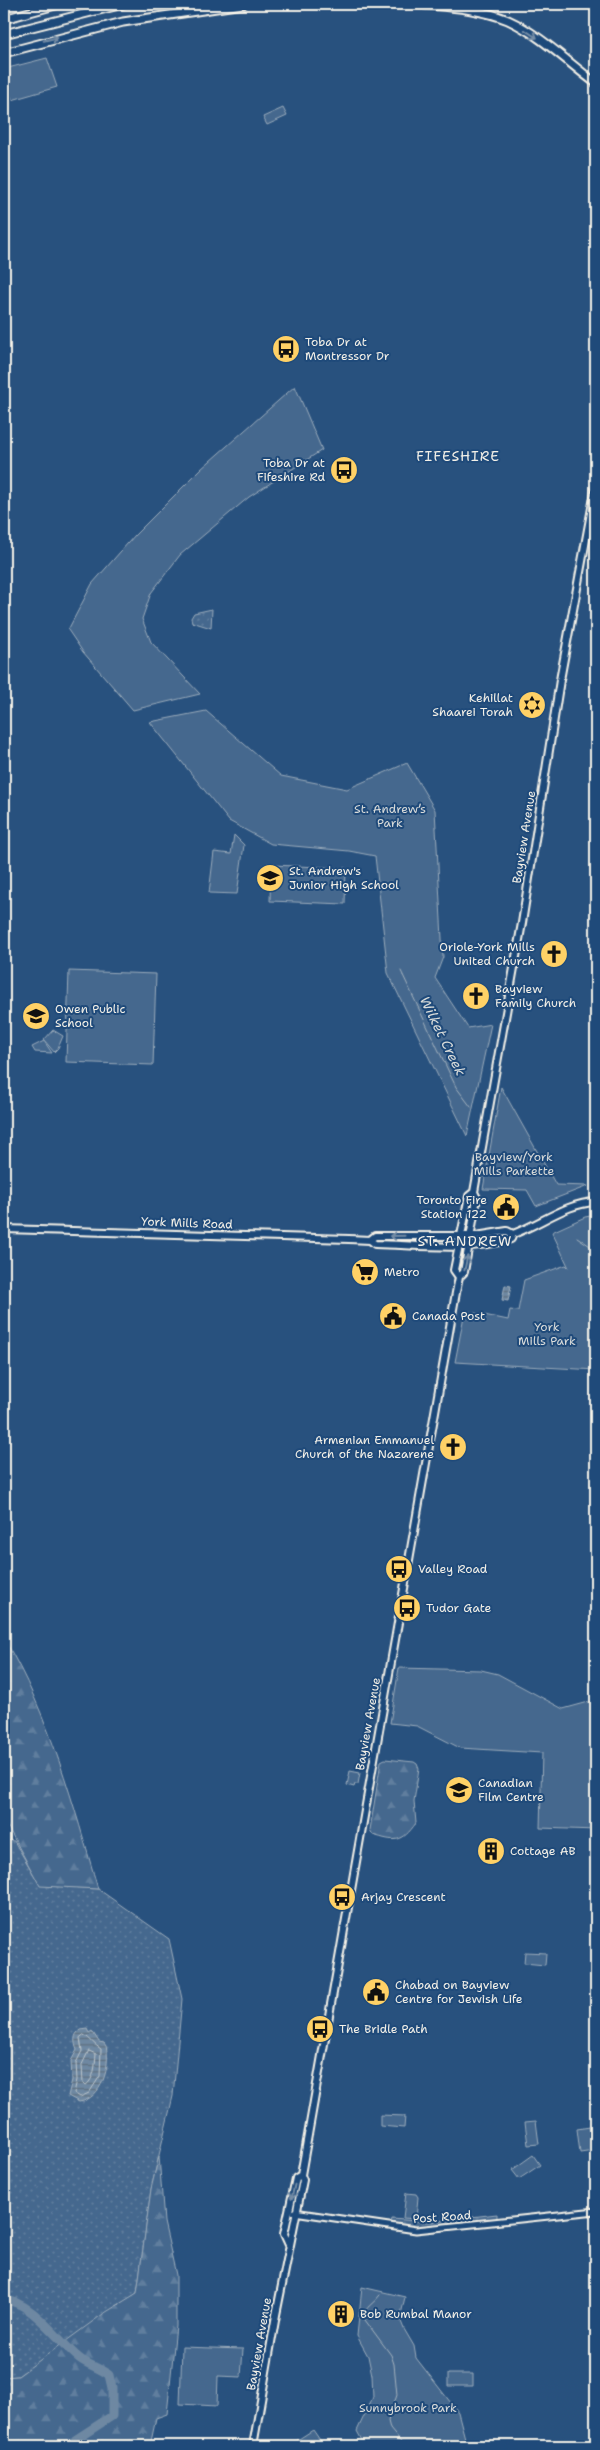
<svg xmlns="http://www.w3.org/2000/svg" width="600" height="2450" viewBox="0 0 600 2450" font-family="'Shantell Sans',sans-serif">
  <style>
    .grass { fill: url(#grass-dots); stroke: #9cacbb }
    .forest { fill: url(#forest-firs); stroke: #9cacbb }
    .green { fill: #45688e; stroke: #9cacbb }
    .water { fill: url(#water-rules); stroke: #a4b2be }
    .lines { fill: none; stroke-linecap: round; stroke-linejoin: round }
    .shore { stroke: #bec7cc; stroke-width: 1 }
    .stream { stroke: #a4b2be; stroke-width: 1 }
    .river { stroke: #6e88a2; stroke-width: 9 }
    .minor-casing { stroke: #f4f1e8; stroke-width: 9 }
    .major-casing { stroke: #f4f1e8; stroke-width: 10 }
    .highway-casing { stroke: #f4f1e8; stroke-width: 11 }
    .minor { stroke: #1f4a7a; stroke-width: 5 }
    .major { stroke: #1f4a7a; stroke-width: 6 }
    .highway { stroke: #1f4a7a; stroke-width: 7 }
    .oneway { stroke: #748da6 }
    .labels { text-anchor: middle; stroke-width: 4; stroke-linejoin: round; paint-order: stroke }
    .poi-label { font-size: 12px; fill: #f4f1e8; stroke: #1f4a7a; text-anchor: start }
    .park-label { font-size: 12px; fill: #dadcda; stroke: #1f4a7a }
    .street-label { font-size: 12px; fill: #f4f1e8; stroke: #1f4a7a }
    .neighbourhood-label { font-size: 14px; letter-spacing: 1px; fill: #f4f1e8; stroke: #1f4a7a }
    .water-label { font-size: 14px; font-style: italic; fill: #d9dcda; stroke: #1f4a7a }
  </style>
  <defs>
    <pattern id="grass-dots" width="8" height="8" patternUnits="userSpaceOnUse" patternTransform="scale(1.25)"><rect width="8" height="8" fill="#45688e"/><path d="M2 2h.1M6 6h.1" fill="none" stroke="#607e9e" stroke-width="1.8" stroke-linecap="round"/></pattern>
    <pattern id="forest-firs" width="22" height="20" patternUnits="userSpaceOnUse" patternTransform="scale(1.25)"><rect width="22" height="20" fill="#45688e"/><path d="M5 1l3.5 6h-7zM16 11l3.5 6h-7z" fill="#607e9e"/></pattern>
    <pattern id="water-rules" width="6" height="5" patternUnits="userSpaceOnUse" patternTransform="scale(1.25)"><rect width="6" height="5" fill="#6e88a2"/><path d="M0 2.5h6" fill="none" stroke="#5f6e7d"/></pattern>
  </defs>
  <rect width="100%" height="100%" fill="#28517e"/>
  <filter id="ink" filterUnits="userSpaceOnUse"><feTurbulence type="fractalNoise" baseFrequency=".02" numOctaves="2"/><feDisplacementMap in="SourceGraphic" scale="10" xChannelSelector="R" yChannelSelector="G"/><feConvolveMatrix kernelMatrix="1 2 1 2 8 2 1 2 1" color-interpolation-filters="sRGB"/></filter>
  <g filter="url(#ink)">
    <path class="grass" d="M212,609L211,628L192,622L191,618L194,613Z
      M4,1840L14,1841L40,1885L98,1889L169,1939L182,1999L173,2096L151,2189L137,2293L18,2376L4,2377Z
      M497,2214V2219C462,2223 426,2232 391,2223L392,2219L428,2222Z"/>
    <path class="forest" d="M4,1639C49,1713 74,1806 98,1889L40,1886L4,1820Z
      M385,1759L414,1762L417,1764L419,1769L414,1801L416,1823C402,1843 395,1842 373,1835L370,1830L381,1761Z
      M159,2156L164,2222L176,2275V2326L167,2414L156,2418L150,2446H4V2377L18,2376L103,2314L137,2293L151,2189Z"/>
    <path class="green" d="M47,58L57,87L12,100L4,76V69Z
      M283,108L287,116L267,125L263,117Z
      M295,386L322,450L249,497L180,555L151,593L142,619L151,642L200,694L133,710L83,652L68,630L92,584L135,535L201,469Z
      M206,711L281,776L347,789L407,763L435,810L443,957L435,978L468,1028L491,1024L467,1136L388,973L375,856L349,851L271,844L229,821L150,722Z
      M234,835L244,845L237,894L209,893L214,852L231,854Z
      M271,865L346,868L345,904L270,901Z
      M69,971L156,974L153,1065L66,1062Z
      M53,1030L63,1036L58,1048L54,1052L44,1040Z
      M44,1041L52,1053L35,1052L32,1047Z
      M501,1087L556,1185L588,1186L536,1206L527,1190L483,1189Z
      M596,1215V1370L455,1362L465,1311L508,1320L510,1310L518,1311L524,1280L566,1265L569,1268L552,1232L585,1217Z
      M399,1668L481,1670L498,1674L563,1709L596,1700V1830L540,1828L542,1753L460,1748L417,1726L390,1723Z
      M350,1771L360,1773L358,1784H355L354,1787L347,1785Z
      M525,1952L546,1953L545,1965L524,1963Z
      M592,2096H596V2121H591Z
      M380,2115L405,2116L404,2128L380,2126Z
      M536,2121L539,2144L528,2145L525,2122Z
      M590,2127L594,2151L580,2153L577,2129Z
      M533,2155L540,2165L519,2179L512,2170Z
      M406,2193L416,2194L418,2197L416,2219L403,2218Z
      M362,2287L405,2297L400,2319L404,2329L414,2346L416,2358L458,2412L467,2446H365L357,2431L373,2397L372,2375L368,2356L357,2336Z
      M182,2347L243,2349L241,2377L218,2376L217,2406L180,2404Z
      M448,2374H473V2386H448Z
      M313,2430L324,2446H288Z"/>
    <path class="water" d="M505,1285L511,1286L508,1301L502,1300Z
      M87,2029L89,2033L92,2031L99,2042L104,2043L106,2046C111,2066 102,2099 79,2102L68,2096L72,2080L71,2061L77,2050C74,2043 73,2035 80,2030Z"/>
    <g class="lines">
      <path class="shore" d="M84,2035C91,2039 94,2045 101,2049L100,2076L89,2093L80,2097L74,2093L77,2080L76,2063L82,2051L80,2038Z
        M89,2051L96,2054C95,2065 95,2079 85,2086L83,2084L82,2065Z"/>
      <path class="stream" d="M401,971L456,1087L471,1107
        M577,1237L596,1250
        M380,2295C375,2302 369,2305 364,2312L365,2320L391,2355L394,2364L397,2395L388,2421L390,2429L404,2446"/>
      <path class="river" d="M4,2301C29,2298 60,2343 79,2358C88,2365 100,2368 109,2375L112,2388V2416L75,2440L73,2446"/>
      <g class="minor-casing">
        <path id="minor" d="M294,2212L416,2230L596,2211"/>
      </g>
      <g class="major-casing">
        <path id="major" d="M4,1229L349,1239L370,1240L375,1244C419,1245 467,1252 511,1239L513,1234C541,1224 566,1203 596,1202
          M370,1240L375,1236H476L507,1231L513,1234
          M459,1277L454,1270L469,1196L474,1192
          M289,2245L284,2234L296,2178L301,2175
          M253,2446L276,2315L303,2180L301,2175L455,1298L459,1277L464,1272L477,1198L474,1192L522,923L560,680L596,486"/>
      </g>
      <g class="highway-casing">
        <path id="highway" d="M417,4C447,7 479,8 508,20C541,35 567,62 596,83
          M4,19L59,4
          M4,34L123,4
          M596,34L595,54L596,58
          M4,53L123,22L243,4"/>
      </g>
      <use href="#minor" class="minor"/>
      <use href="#major" class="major"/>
      <use href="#highway" class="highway"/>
    </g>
    <defs><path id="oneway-shaft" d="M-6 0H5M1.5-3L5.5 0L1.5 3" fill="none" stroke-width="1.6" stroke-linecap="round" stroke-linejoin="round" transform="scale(1.25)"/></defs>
    <g class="oneway">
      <use href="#oneway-shaft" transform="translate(531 34) rotate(34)"/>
      <use href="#oneway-shaft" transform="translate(51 39) rotate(-14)"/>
      <use href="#oneway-shaft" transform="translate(397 1236) rotate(179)"/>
      <use href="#oneway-shaft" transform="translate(466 1263) rotate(-78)"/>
      <use href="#oneway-shaft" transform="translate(293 2192) rotate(102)"/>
    </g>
  </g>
  <defs>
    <g id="bus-disc" transform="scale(1.4375)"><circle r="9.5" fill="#ffd166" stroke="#1f4a7a"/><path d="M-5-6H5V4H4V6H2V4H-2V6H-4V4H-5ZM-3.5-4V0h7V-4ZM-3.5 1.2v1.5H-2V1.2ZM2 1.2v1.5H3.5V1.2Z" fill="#111"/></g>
    <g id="synagogue-disc" transform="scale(1.4375)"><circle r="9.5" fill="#ffd166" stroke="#1f4a7a"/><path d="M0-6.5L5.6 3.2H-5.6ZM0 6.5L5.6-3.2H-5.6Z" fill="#111"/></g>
    <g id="school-disc" transform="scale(1.4375)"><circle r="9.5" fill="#ffd166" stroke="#1f4a7a"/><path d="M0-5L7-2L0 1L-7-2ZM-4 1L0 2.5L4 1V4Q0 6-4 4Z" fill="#111"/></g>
    <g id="church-disc" transform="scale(1.4375)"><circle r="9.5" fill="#ffd166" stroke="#1f4a7a"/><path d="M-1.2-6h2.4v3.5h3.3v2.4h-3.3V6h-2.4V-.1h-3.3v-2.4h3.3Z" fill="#111"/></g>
    <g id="civic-disc" transform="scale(1.4375)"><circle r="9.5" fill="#ffd166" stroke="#1f4a7a"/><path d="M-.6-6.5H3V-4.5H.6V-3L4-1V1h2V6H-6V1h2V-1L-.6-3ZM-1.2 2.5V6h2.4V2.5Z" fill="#111"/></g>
    <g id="supermarket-disc" transform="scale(1.4375)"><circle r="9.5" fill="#ffd166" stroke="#1f4a7a"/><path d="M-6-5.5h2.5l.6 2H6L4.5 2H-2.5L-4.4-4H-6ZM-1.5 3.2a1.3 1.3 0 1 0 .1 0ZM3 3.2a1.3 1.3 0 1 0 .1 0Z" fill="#111"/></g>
    <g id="university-disc" transform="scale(1.4375)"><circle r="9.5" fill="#ffd166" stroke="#1f4a7a"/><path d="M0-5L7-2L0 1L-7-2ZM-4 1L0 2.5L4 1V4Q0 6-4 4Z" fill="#111"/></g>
    <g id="building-disc" transform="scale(1.4375)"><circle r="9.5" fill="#ffd166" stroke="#1f4a7a"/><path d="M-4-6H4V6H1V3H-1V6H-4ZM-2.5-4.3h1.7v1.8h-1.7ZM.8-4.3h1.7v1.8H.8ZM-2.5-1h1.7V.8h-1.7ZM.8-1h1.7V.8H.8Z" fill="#111"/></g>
  </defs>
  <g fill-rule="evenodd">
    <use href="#bus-disc" x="286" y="349"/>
    <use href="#bus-disc" x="344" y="470"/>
    <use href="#synagogue-disc" x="532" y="705"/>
    <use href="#school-disc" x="270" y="878"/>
    <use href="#church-disc" x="554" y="954"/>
    <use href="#church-disc" x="476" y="996"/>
    <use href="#school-disc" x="36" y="1016"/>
    <use href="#civic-disc" x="506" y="1207"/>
    <use href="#supermarket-disc" x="365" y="1272"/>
    <use href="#civic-disc" x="393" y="1316"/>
    <use href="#church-disc" x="453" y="1447"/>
    <use href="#bus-disc" x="399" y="1569"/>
    <use href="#bus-disc" x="407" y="1608"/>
    <use href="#university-disc" x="459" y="1790"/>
    <use href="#building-disc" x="491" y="1851"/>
    <use href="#bus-disc" x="342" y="1897"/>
    <use href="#civic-disc" x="376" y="1992"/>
    <use href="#bus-disc" x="320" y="2029"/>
    <use href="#building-disc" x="341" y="2314"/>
  </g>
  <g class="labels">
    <g class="poi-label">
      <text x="305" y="346">Toba Dr at<tspan x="305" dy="14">Montressor Dr</tspan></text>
      <text x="325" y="467" text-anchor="end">Toba Dr at<tspan x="325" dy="14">Fifeshire Rd</tspan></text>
      <text x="513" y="702" text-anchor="end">Kehillat<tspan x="513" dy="14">Shaarei Torah</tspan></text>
      <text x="289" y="875">St. Andrew's<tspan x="289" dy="14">Junior High School</tspan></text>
      <text x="535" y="951" text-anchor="end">Oriole-York Mills<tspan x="535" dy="14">United Church</tspan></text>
      <text x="495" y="993">Bayview<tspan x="495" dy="14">Family Church</tspan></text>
      <text x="55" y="1013">Owen Public<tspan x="55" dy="14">School</tspan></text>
      <text x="487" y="1204" text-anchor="end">Toronto Fire<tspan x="487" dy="14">Station 122</tspan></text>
      <text x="384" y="1276">Metro</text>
      <text x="412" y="1320">Canada Post</text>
      <text x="434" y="1444" text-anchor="end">Armenian Emmanuel<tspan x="434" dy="14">Church of the Nazarene</tspan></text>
      <text x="418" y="1573">Valley Road</text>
      <text x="426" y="1612">Tudor Gate</text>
      <text x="478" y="1787">Canadian<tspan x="478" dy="14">Film Centre</tspan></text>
      <text x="510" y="1855">Cottage AB</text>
      <text x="361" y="1901">Arjay Crescent</text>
      <text x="395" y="1989">Chabad on Bayview<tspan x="395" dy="14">Centre for Jewish Life</tspan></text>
      <text x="339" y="2033">The Bridle Path</text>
      <text x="360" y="2318">Bob Rumbal Manor</text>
    </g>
    <g class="park-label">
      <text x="390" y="813">St. Andrew’s<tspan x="390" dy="14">Park</tspan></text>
      <text x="514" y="1161">Bayview/York<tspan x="514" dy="14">Mills Parkette</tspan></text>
      <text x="547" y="1331">York<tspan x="547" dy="14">Mills Park</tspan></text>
      <text x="408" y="2412">Sunnybrook Park</text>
    </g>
    <g class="street-label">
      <text transform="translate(524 837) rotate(-81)" y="4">Bayview Avenue</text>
      <text transform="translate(187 1223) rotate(2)" y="4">York Mills Road</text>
      <text transform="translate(368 1724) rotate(-80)" y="4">Bayview Avenue</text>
      <text transform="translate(442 2217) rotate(-4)" y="4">Post Road</text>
      <text transform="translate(259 2344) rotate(-80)" y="4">Bayview Avenue</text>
    </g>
    <g class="neighbourhood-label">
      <text x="458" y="461">FIFESHIRE</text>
      <text x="465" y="1246">ST. ANDREW</text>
    </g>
    <g class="water-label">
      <text transform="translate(443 1036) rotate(64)" y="5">Wilket Creek</text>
    </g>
  </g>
  <rect width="600" height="2450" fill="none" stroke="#1f4a7a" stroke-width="20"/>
  <rect x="10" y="10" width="580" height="2430" fill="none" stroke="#f4f1e8" stroke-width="2" filter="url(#ink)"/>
</svg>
